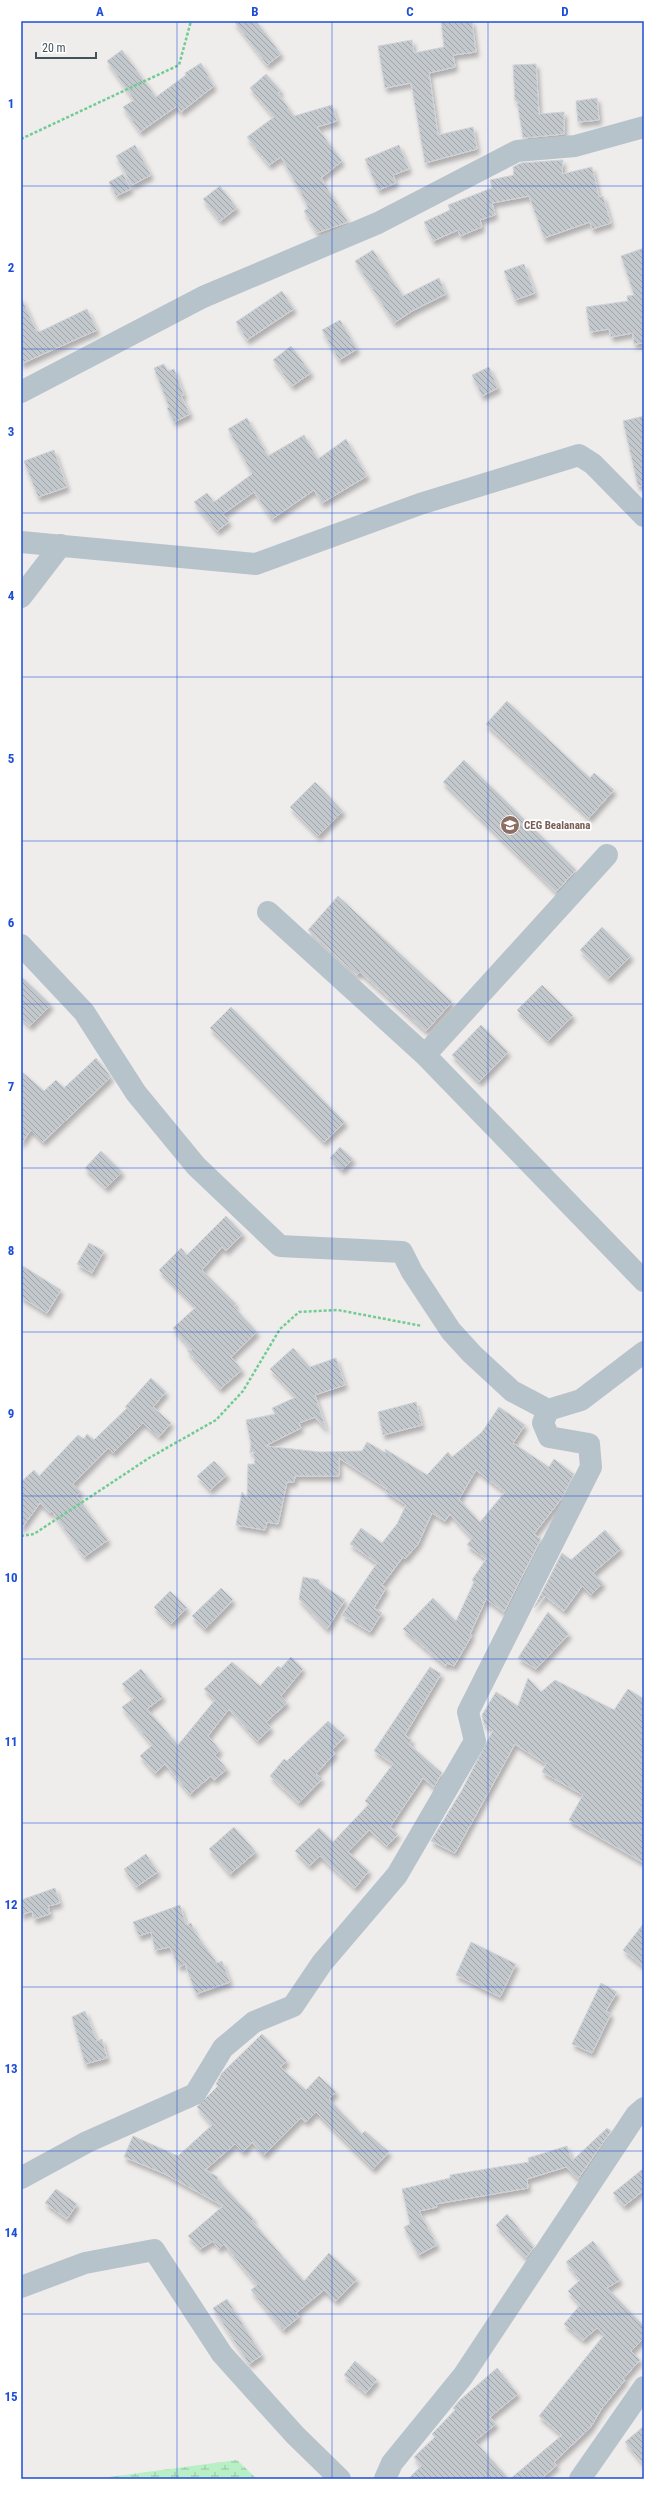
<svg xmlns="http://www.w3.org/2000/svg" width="665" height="2500" viewBox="0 0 665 2500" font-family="'Roboto Condensed',sans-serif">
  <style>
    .wetland { fill: url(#wetland-marsh) }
    .building { fill: url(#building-back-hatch); stroke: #d0d3d8; fill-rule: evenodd; filter: url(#shadow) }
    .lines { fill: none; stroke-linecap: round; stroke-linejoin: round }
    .path { stroke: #70cd92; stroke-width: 2.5; stroke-dasharray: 3 2; stroke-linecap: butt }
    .minor { stroke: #b7c3ca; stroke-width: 22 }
    .grid { fill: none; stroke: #1d4ed8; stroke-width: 1; stroke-opacity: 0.55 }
    .labels { text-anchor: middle; stroke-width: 3.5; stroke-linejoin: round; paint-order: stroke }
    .education-label { font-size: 11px; font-weight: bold; fill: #785e54; stroke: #fff; text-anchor: start }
    .neatline { fill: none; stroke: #1d4ed8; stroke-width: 1.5 }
    .grid-label { font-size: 13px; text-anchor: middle; font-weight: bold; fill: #1d4ed8 }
  </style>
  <defs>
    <pattern id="wetland-marsh" width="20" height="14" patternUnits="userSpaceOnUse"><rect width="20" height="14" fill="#b8efc5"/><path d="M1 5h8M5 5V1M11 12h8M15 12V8" fill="none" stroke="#97c4a3"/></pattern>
    <pattern id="building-back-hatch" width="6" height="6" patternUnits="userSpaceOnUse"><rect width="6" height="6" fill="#c3c8cc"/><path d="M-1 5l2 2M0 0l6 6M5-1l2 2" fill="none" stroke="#a0a5a9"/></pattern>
    <filter id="shadow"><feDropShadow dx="2.5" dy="4.5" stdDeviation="2" flood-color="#0004"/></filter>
  </defs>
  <rect width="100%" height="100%" fill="#efecec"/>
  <path class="wetland" d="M237,2460L257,2479H94Z"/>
  <path class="building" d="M234,21H256L281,54L267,65Z
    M441,21H472L476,52L453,55L455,67L429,73L438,135L473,127L477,149L425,163L411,83L385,88L378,46L412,40L414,53L444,47Z
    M122,50L156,97L186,75L185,73L201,63L214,86L181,112L177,106L140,132L123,107L134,100L107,61Z
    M536,64L539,114L564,112V134L523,138L517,101H515L513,65Z
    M266,74L281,91L278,93L294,116L332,105L337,121L317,127L342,161L321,178L348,222L317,233L304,211L308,208L301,193L281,157L269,165L247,137L274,117L250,88Z
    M597,98L599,120L578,122L576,101Z
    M135,145L151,175L132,185L116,156Z
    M399,145L409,169L393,175L396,183L378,190L365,159Z
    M563,160L562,174L592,167L599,197L603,196L611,223L592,229L590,222L544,238L529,196L492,203L495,215L480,220L482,227L460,236L458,230L433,241L424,222L450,210L448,205L492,188L490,180L514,175L513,167L521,163Z
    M123,174L131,189L116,196L109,182Z
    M220,186L237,208L220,221L203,199Z
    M644,248V343L634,344L633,333L611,337L609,329L590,332L586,307L628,301L627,296L634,295L621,256Z
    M373,250L403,296L439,278L446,294L412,311L394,323L355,261Z
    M524,264L535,293L515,300L504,271Z
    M282,291L294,309L247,340L236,322Z
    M21,297L36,330L39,332L87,309L97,330L21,364Z
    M340,320L357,349L339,360L322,330Z
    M291,346L311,373L292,386L273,360Z
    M164,364L168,371L174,369L184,395L181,396L190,414L174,422L167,408L169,407L154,368Z
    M489,367L498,388L482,396L472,375Z
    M644,416V485L638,486L623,421Z
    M247,418L268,456L304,435L318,459L346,439L367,476L322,503L314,490L272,519L254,492L223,514L229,522L217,531L194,502L207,493L214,502L252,474L228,429Z
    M54,450L67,487L38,497L24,461Z
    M507,701L590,778L594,773L614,790L589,818L486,724Z
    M464,760L576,870L556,892L443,782Z
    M315,782L343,811L318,836L290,807Z
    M338,896L452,1002L426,1031L360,972L357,975L308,930Z
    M602,927L631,956L608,979L580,950Z
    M21,976L51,1005L30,1026L21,1018Z
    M542,985L573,1016L548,1041L517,1010Z
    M231,1007L345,1122L324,1142L210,1028Z
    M481,1025L508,1052L479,1082L452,1055Z
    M96,1058L111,1077L43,1142L31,1130L21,1144V1071L44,1091L56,1080L64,1088Z
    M340,1147L353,1159L342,1170L330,1158Z
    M101,1151L122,1172L106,1188L85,1168Z
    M226,1216L243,1234L226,1251L222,1247L202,1270L236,1304L234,1307L257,1332L231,1357L242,1370L220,1389L187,1350H192L173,1328L196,1307L159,1270L181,1248L187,1255Z
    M89,1243L104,1251L92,1273L77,1264Z
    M21,1265L61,1290L47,1313L21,1297Z
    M293,1348L310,1367L336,1358L345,1385L315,1395L326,1429L315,1417L299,1423L301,1428L265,1446L320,1452L362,1451L367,1442L386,1453L385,1449L427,1475L448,1452L452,1457L482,1432L499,1407L525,1425L513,1443L549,1467L554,1459L574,1474L562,1498L534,1534L541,1539L504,1612L486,1599L470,1634L472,1635L454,1666L447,1663L446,1666L403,1629L433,1598L456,1621L474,1582L472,1580L486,1559L467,1545L472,1538L450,1514L445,1521L432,1513L418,1544L405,1559L403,1557L382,1585L386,1588L374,1608L382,1613L370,1632L342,1615L377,1563L350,1544L361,1528L382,1543L397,1524L406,1505L385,1491L387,1489L339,1458V1476H295L294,1482H287L278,1524L267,1522L265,1530L236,1525L242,1492L247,1498L248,1464H255L253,1451L250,1453L251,1444L246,1420L275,1414L272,1408L296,1397L270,1369ZM476,1470L505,1492L480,1522L459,1499Z
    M151,1378L166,1392L153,1407L171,1423L159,1437L143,1423L113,1453L108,1448L73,1484L81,1492L77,1496L108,1540L84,1557L52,1511L50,1513L40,1503L21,1529V1482L34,1470L39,1476L78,1435L84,1439L87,1434L94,1440L127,1408L125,1407Z
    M416,1402L422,1425L383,1435L378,1412Z
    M214,1461L227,1475L210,1490L197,1476Z
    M605,1530L621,1549L593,1573L603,1583L591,1595L582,1586L564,1611L545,1596L534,1608L562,1553L571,1560Z
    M303,1577L319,1580V1583L345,1600L327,1629L299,1599Z
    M221,1588L233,1600L205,1629L192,1616Z
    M170,1591L187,1608L171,1624L154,1607Z
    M548,1612L569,1634L536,1669L518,1658Z
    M291,1657L303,1669L281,1696L287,1703L266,1722L271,1728L257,1741L229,1709L208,1736L220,1750L215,1755L227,1769L214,1780L211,1776L190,1794L165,1764L155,1773L140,1756L152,1745L122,1707L134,1698L122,1684L141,1669L163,1697L147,1709L178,1745L215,1700L204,1689L232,1662L260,1686L278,1666L281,1668Z
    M430,1667L441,1674L405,1735L412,1740L409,1744L442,1773L434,1787L423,1778L390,1827L398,1834L387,1846L369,1830L348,1852L369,1871L355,1888L320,1856L309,1866L295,1851L319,1828L333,1842L369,1804L365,1801L393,1764L374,1751Z
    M528,1678L541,1692L555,1680L614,1710L628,1689L644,1699V1863L569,1820L583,1795L542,1772L546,1764L515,1744L455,1853L431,1841L462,1790L493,1730L484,1724L482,1715L496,1692L518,1706Z
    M328,1721L345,1736L332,1750L335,1753L316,1774L322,1779L299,1803L270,1776L284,1759L287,1761Z
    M234,1827L256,1852L230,1874L209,1849Z
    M146,1854L158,1872L136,1887L124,1869Z
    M55,1888L60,1903L48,1906L50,1914L34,1919L32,1911L21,1915V1900Z
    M180,1905L186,1925L191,1923L196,1934L217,1963L222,1961L230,1982L196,1994L185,1964L179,1967L170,1947L155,1950L151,1932L139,1936L133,1922Z
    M644,1923V1967L623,1950Z
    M471,1942L516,1964L500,1997L456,1975Z
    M601,1983L617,1992L606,2011L611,2014L592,2053L572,2044Z
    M85,2011L97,2041L102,2039L107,2058L85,2064L72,2017Z
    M262,2034L287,2061L280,2067L306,2090L319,2076L336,2092L329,2099L362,2134L365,2131L389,2152L373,2169L316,2112L306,2122L301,2118L264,2155L252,2142L243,2152L235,2144L205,2170L218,2177L217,2179L254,2219L252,2221L304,2281L329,2253L357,2279L336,2301L324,2290L296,2313L299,2317L283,2330L251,2290L257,2285L224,2244L219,2249L213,2241L200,2249L188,2236L223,2206L165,2174L124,2157L133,2136L178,2156L212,2125L197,2107L218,2086L216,2084L222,2073Z
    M607,2128L611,2131L578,2179L566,2167L527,2179L528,2188L436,2204L437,2207L419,2211L437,2245L418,2255L404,2227L410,2224L402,2189L450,2178V2175L529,2162L528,2158L567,2146L572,2161Z
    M644,2168V2190L624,2206L613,2193Z
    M56,2189L77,2204L67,2219L45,2203Z
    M507,2214L534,2247L526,2258L496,2225Z
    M593,2241L620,2280L607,2288L644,2326V2338L631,2351L640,2360L623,2379L625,2380L602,2408L590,2428L554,2462L557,2465L541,2479H510L562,2435L539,2416L604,2335L597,2328L583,2340L564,2324L580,2305L568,2291L580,2280L566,2262Z
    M227,2299L262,2355L249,2364L213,2308Z
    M355,2361L377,2380L366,2393L344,2375Z
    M497,2368L518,2394L490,2417L496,2424L475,2441L509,2479H408L421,2466L414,2457L435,2437L432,2434L455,2410L453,2408L460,2400Z
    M644,2426V2465L625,2442Z"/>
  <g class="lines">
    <path class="path" d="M21,139L179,65L191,21
      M21,1536L34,1534L149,1458L216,1420L243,1391L280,1329L299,1312L338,1310L422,1326"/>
    <path class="minor" d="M21,392L203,297L378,223L517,151L575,146L644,127
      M21,542L256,564L420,504L579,455L593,464L644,516
      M21,597L61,545
      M607,855L425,1055L644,1281
      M268,912L425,1055
      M21,945L84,1012L136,1093L196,1166L280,1246L402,1252L412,1272L451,1331L472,1354L512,1391L548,1410L581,1400L644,1352
      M21,2178L87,2142L195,2094L223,2048L254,2022L293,2006L322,1963L397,1875L475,1741L468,1712L591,1467L589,1444L549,1437L543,1423L548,1410
      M21,2287L85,2263L154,2250L222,2354L295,2435L340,2479
      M385,2479L392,2463L463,2376L636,2115L644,2108
      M580,2479L644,2387"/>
  </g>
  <path class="grid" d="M177,21V2479M332,21V2479M488,21V2479M21,186H644M21,349H644M21,513H644M21,677H644M21,841H644M21,1004H644M21,1168H644M21,1332H644M21,1496H644M21,1659H644M21,1823H644M21,1987H644M21,2151H644M21,2314H644"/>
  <defs>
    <g id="school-disc" transform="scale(1)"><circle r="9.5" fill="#8d6e63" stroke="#fff"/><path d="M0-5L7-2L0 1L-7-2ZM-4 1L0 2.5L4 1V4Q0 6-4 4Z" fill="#fff"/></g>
  </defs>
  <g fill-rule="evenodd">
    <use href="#school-disc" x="510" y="825"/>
  </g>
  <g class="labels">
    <g class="education-label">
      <text x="524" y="829">CEG Bealanana</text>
    </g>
  </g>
  <rect width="665" height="2500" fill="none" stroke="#ffffff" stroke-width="44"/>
  <path d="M36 52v6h60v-6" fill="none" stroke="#44535a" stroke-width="2"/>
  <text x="42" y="52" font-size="12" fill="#44535a" stroke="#ffffff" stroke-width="3" paint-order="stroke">20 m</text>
  <rect x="22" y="22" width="621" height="2456" class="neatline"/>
  <g class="grid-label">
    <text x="100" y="16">A</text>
    <text x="255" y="16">B</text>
    <text x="410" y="16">C</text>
    <text x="565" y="16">D</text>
    <text x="11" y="108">1</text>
    <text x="11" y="272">2</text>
    <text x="11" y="436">3</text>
    <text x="11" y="600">4</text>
    <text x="11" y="763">5</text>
    <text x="11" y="927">6</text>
    <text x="11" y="1091">7</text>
    <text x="11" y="1255">8</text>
    <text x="11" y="1418">9</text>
    <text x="11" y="1582">10</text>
    <text x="11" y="1746">11</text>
    <text x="11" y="1909">12</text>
    <text x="11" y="2073">13</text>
    <text x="11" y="2237">14</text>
    <text x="11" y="2401">15</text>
  </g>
</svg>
